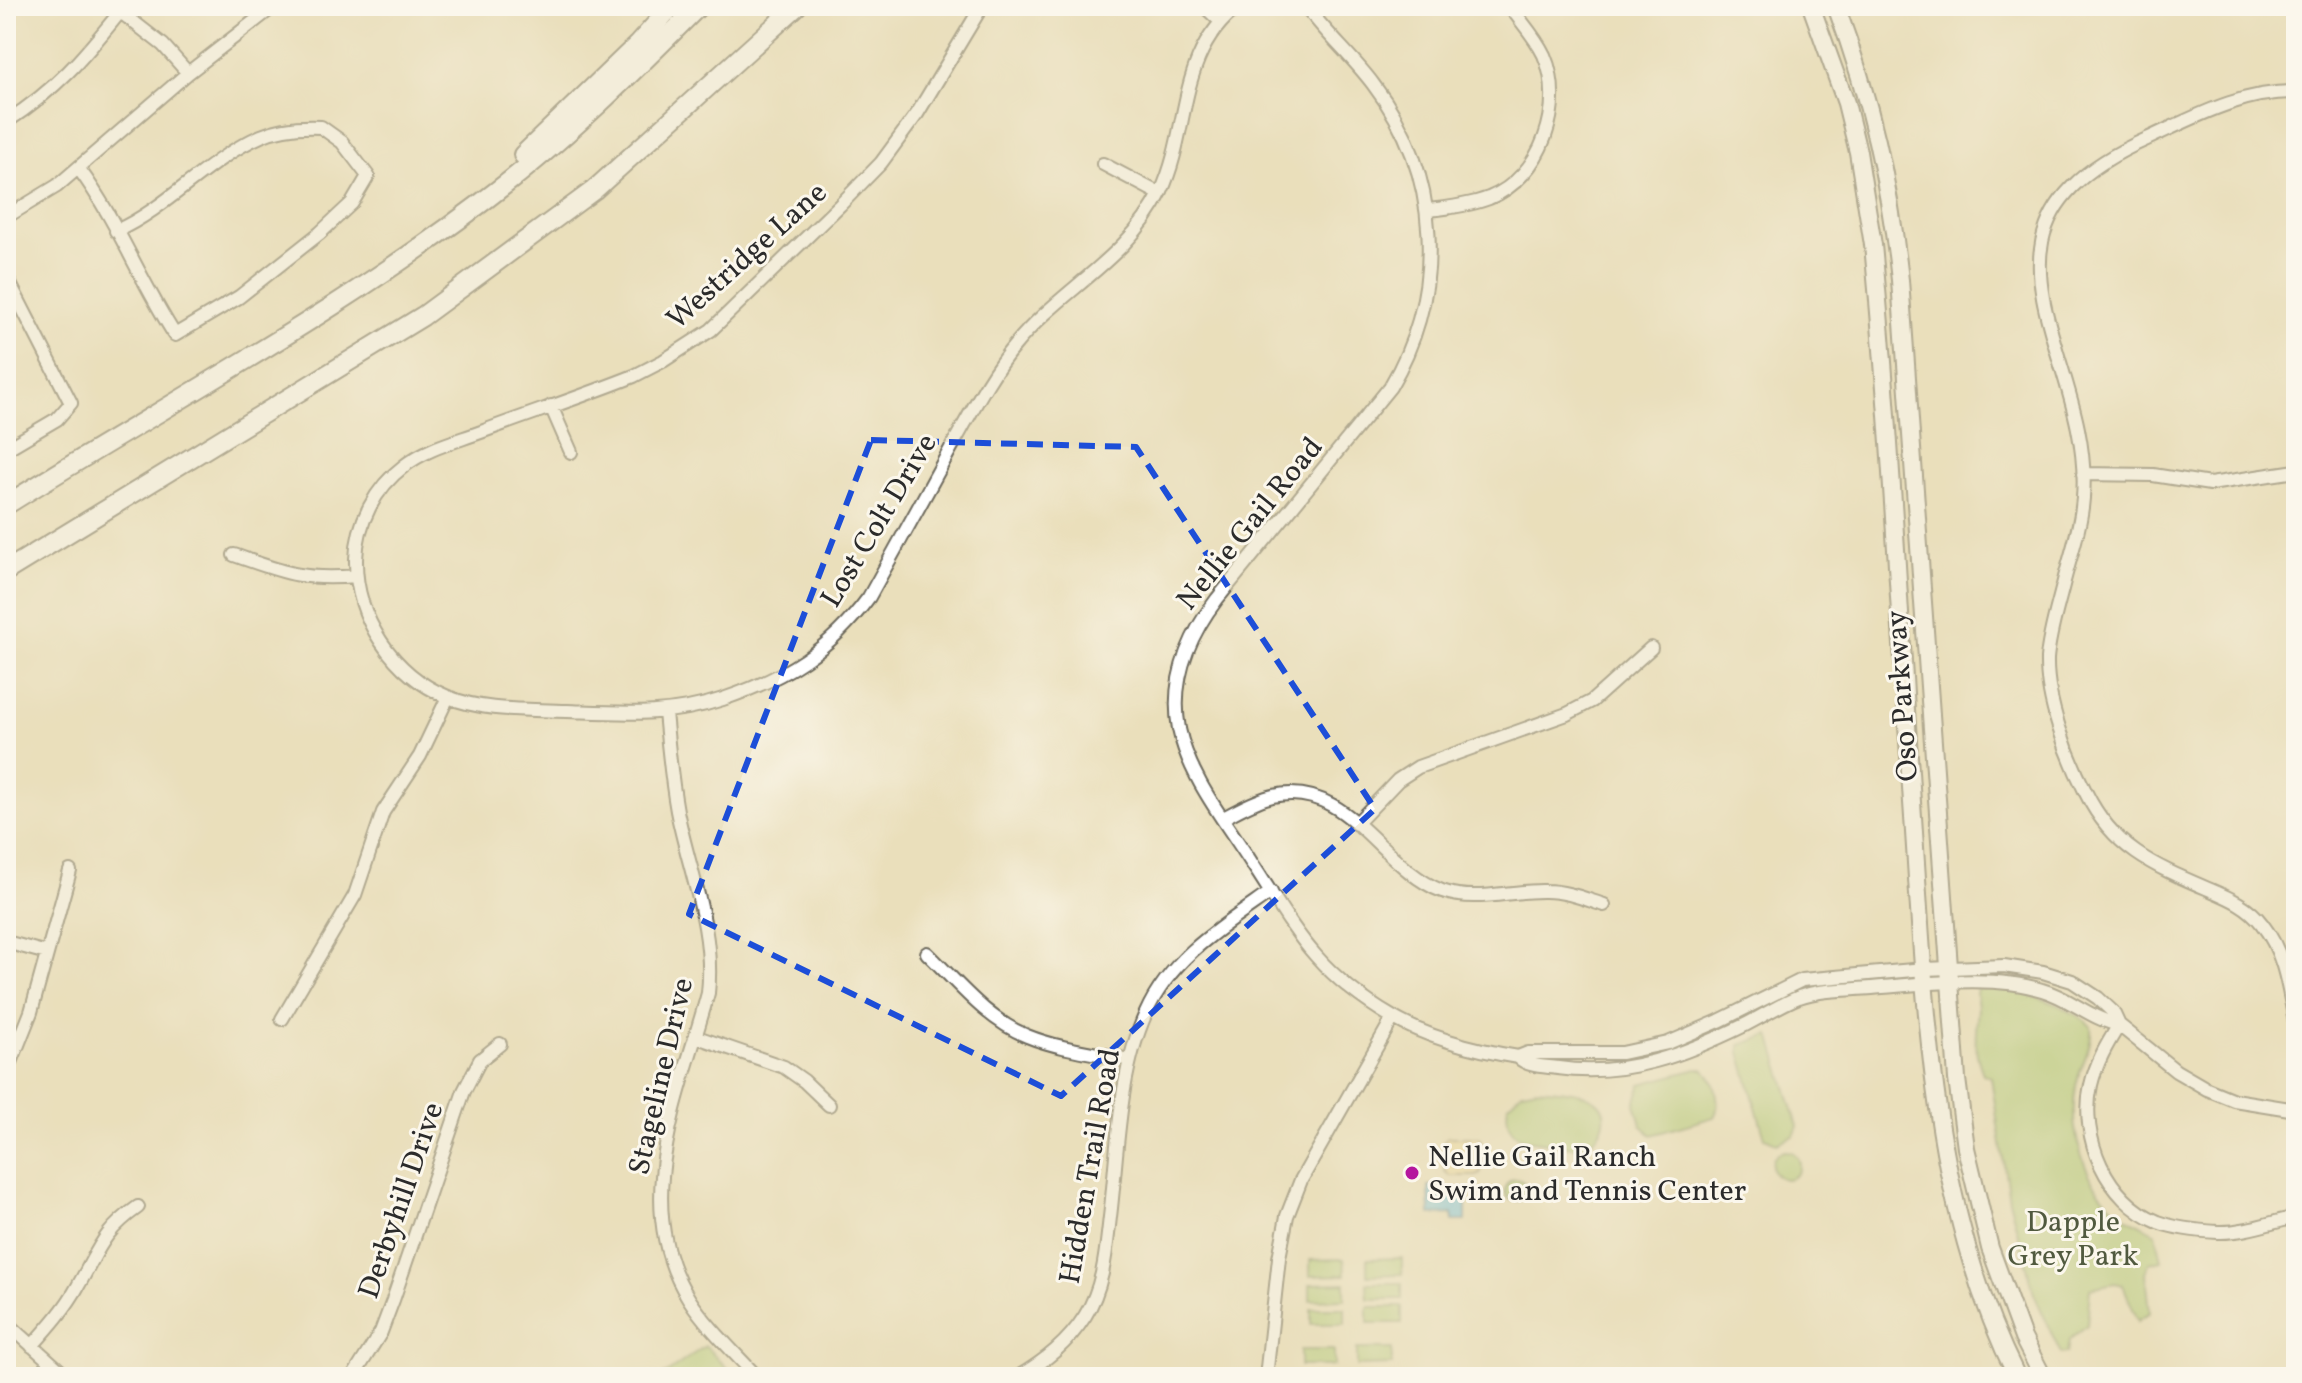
<svg xmlns="http://www.w3.org/2000/svg" width="2302" height="1383" viewBox="0 0 2302 1383" font-family="Vollkorn,serif">
  <style>
    .green { fill: #a9c76f; stroke: #6a794d; stroke-width: 2 }
    .sand { fill: #eeda9e; stroke: #8c8264; stroke-width: 2 }
    .water { fill: #6ac1e7; stroke: #4a7689; stroke-width: 2 }
    .lines { fill: none; stroke-linecap: round; stroke-linejoin: round }
    .minor-casing { stroke: #6e6a5d; stroke-width: 16 }
    .major-casing { stroke: #6e6a5d; stroke-width: 20 }
    .highway-casing { stroke: #6e6a5d; stroke-width: 22 }
    .minor { stroke: #fff; stroke-width: 12 }
    .major { stroke: #fff; stroke-width: 16 }
    .highway { stroke: #fff; stroke-width: 18 }
    .marked { fill: none; stroke: #1d4ed8; stroke-width: 6; stroke-dasharray: 16 10; stroke-linejoin: round }
    .poi-dot { fill: #b5179e; stroke: #fbf7ec; stroke-width: 3 }
    .labels { text-anchor: middle; stroke-width: 6; stroke-linejoin: round; paint-order: stroke }
    .street-label { font-size: 30px; fill: #2b2b2b; stroke: #fbf7ec }
    .poi-label { font-size: 30px; fill: #2b2b2b; stroke: #fbf7ec; text-anchor: start }
    .park-label { font-size: 30px; fill: #515a3f; stroke: #fbf7ec }
  </style>
  <rect width="100%" height="100%" fill="#fbf7ec"/>
  <filter id="ink" filterUnits="userSpaceOnUse"><feTurbulence type="fractalNoise" baseFrequency=".0125" numOctaves="2"/><feDisplacementMap in="SourceGraphic" scale="16" xChannelSelector="R" yChannelSelector="G"/><feConvolveMatrix kernelMatrix="1 2 1 2 8 2 1 2 1" color-interpolation-filters="sRGB"/></filter>
  <filter id="wash" filterUnits="userSpaceOnUse"><feTurbulence type="fractalNoise" baseFrequency=".006" numOctaves="4" result="noise"/><feDisplacementMap in="SourceGraphic" scale="32" xChannelSelector="R" yChannelSelector="G"/><feGaussianBlur stdDeviation="1.8" result="paint"/><feColorMatrix in="noise" values="0 0 0 0 0 0 0 0 0 0 0 0 0 0 0 0 0 1.4 0 .05"/><feComposite in="paint" operator="in"/></filter>
  <g filter="url(#wash)">
    <rect width="100%" height="100%" fill="#eadfbb"/>
    <path class="green" d="M1997,987C2030,993 2065,1003 2091,1026C2093,1049 2080,1064 2076,1086C2068,1129 2083,1182 2118,1211C2128,1220 2144,1226 2156,1233L2162,1260L2149,1263L2146,1273L2150,1313L2138,1321L2123,1285L2115,1283L2090,1288L2087,1325L2069,1340L2067,1353L2061,1354L2034,1294L2009,1200L1991,1077L1983,1074C1972,1048 1976,1034 1978,1008C1978,1000 1974,996 1977,989Z
      M1770,1035L1798,1126L1794,1136L1776,1143L1765,1138L1740,1052V1045Z
      M1697,1069H1703C1715,1077 1722,1104 1714,1117L1652,1135L1641,1125L1635,1104L1641,1084Z
      M1537,1088C1556,1090 1614,1089 1603,1125C1601,1132 1594,1141 1588,1144C1579,1150 1567,1146 1557,1144C1530,1141 1502,1141 1508,1105L1522,1091Z
      M1772 1165a14 14 0 1 1 28 0a14 14 0 1 1-28 0Z
      M1505 1190a11 11 0 1 1 22 0a11 11 0 1 1-22 0Z
      M1402,1258V1274L1367,1275V1259Z
      M1344,1259L1345,1275L1310,1276V1260Z
      M1345,1283V1299L1310,1300V1284Z
      M1367,1283H1402V1299H1368Z
      M1368,1307H1402V1323H1368Z
      M1311,1308H1345V1324H1311Z
      M705,1346L736,1377H661Z
      M1357,1349H1392V1365L1357,1366Z
      M1300,1350H1334V1366H1300Z"/>
    <path class="sand" d="M1448,1137H1478L1481,1140V1172L1477,1176H1450L1445,1171V1140Z"/>
    <path class="water" d="M1445,1185L1446,1193H1466V1221H1453V1214L1430,1215L1429,1186Z"/>
  </g>
  <g filter="url(#ink)">
    <g class="lines">
      <g class="minor-casing">
        <path id="minor" d="M113,6L163,45L188,73
          M982,6L917,114L881,163L840,205L711,330L663,361L634,376C584,396 532,413 481,432C454,442 427,448 404,466C375,488 357,523 356,559C355,617 393,675 448,697C484,712 529,709 567,711C622,713 669,717 723,699C785,678 830,650 869,597C896,548 924,498 951,448C971,413 989,376 1015,345C1060,290 1129,258 1161,192C1191,128 1176,53 1239,6
          M1204,6L1221,22
          M1306,6C1326,34 1353,57 1373,84C1441,173 1447,291 1390,387L1217,599C1188,637 1170,680 1179,729C1189,777 1225,821 1251,862C1272,893 1291,928 1316,956C1337,980 1365,1001 1392,1017C1430,1039 1475,1050 1518,1057C1528,1067 1545,1066 1558,1068C1626,1078 1686,1054 1745,1025C1763,1016 1781,1004 1799,997C1821,989 1849,990 1872,988C1924,984 1992,974 2042,990C2070,998 2091,1019 2119,1025
          M2296,92C2241,91 2195,117 2147,139C1943,229 2095,354 2083,498C2081,526 2071,554 2064,581C2058,606 2049,633 2047,659C2046,700 2067,756 2086,793C2113,848 2152,865 2206,888C2227,897 2248,905 2262,924C2285,953 2289,991 2296,1027
          M6,122C58,88 82,59 120,12
          M1103,164L1160,194
          M79,169C117,220 140,281 175,335L239,297L320,233L352,203L368,176L342,142L321,127C301,126 279,128 261,136C208,159 169,207 116,231
          M1428,210C1448,208 1470,205 1489,198C1542,177 1566,105 1544,55C1536,38 1523,24 1512,9
          M6,217L57,186L188,73L274,6
          M6,276L71,403L57,419L6,449
          M551,406L571,452
          M2083,474L2153,475L2210,484L2296,471
          M234,555C283,572 302,581 356,576
          M665,712C668,745 671,778 677,811C689,871 715,931 708,993C682,1091 628,1203 689,1299C707,1327 734,1352 757,1377
          M1223,818C1239,810 1255,800 1273,796C1348,779 1381,868 1442,891C1476,903 1511,890 1545,891C1566,891 1585,899 1604,905
          M1356,824L1398,780L1418,767L1567,714L1592,701L1651,648
          M6,942L47,953
          M927,953C957,982 987,1020 1027,1036C1059,1049 1096,1053 1130,1060
          M282,1019L355,895L383,812L420,756L448,697
          M2119,1025C2107,1044 2096,1063 2091,1085C2079,1138 2107,1201 2158,1222C2177,1229 2199,1231 2218,1232C2243,1233 2272,1222 2296,1217
          M697,1037L784,1067L804,1081L829,1105
          M1518,1057L1528,1053H1622L1668,1043L1719,1021L1802,980L1924,969L2004,966L2043,972L2072,981L2098,998L2113,1012L2119,1025L2176,1071L2207,1089L2234,1100L2296,1110
          M6,1075L31,1012L70,871
          M6,1322L67,1377
          M32,1346C49,1327 66,1308 78,1286C99,1250 101,1233 138,1207
          M353,1377L381,1332L393,1300L464,1091L480,1060L500,1044
          M1018,1377C1045,1361 1068,1343 1085,1316C1104,1286 1106,1251 1110,1217C1118,1150 1118,1075 1146,1013C1171,957 1223,926 1271,892
          M1266,1377L1279,1258L1287,1216L1301,1180L1393,1018"/>
      </g>
      <g class="major-casing">
        <path id="major" d="M1811,6L1846,103L1858,152L1873,245C1891,436 1900,627 1913,817C1926,1007 1930,1204 2017,1377
          M1836,6C1871,101 1889,180 1900,280L1957,1079L1966,1148L1990,1248L2023,1338L2043,1377"/>
      </g>
      <g class="highway-casing">
        <path id="highway" d="M523,155L637,45L672,6
          M6,505C174,400 351,306 507,183C576,129 638,67 699,6
          M6,571L423,316L594,190L797,6"/>
      </g>
      <use href="#minor" class="minor"/>
      <use href="#major" class="major"/>
      <use href="#highway" class="highway"/>
    </g>
  </g>
  <path d="M0 0H2302V1383H0ZM871,440L1136,447L1375,809L1061,1096L689,914Z" fill="#eadfbb" fill-opacity=".55" fill-rule="evenodd"/>
  <path class="marked" d="M871,440L1136,447L1375,809L1061,1096L689,914Z"/>
  <circle class="poi-dot" cx="1412" cy="1173" r="8"/>
  <g class="labels">
    <g class="street-label">
      <text transform="translate(746 255) rotate(-42)" y="10">Westridge Lane</text>
      <text transform="translate(878 520) rotate(-59)" y="10">Lost Colt Drive</text>
      <text transform="translate(1249 523) rotate(-51)" y="10">Nellie Gail Road</text>
      <text transform="translate(1901 696) rotate(-94)" y="10">Oso Parkway</text>
      <text transform="translate(660 1076) rotate(-77)" y="10">Stageline Drive</text>
      <text transform="translate(1089 1166) rotate(-80)" y="10">Hidden Trail Road</text>
      <text transform="translate(400 1200) rotate(-71)" y="10">Derbyhill Drive</text>
    </g>
    <g class="poi-label">
      <text x="1428" y="1166">Nellie Gail Ranch<tspan x="1428" dy="34">Swim and Tennis Center</tspan></text>
    </g>
    <g class="park-label">
      <text x="2073" y="1231">Dapple<tspan x="2073" dy="34">Grey Park</tspan></text>
    </g>
  </g>
  <rect width="2302" height="1383" fill="none" stroke="#fbf7ec" stroke-width="32"/>
</svg>
